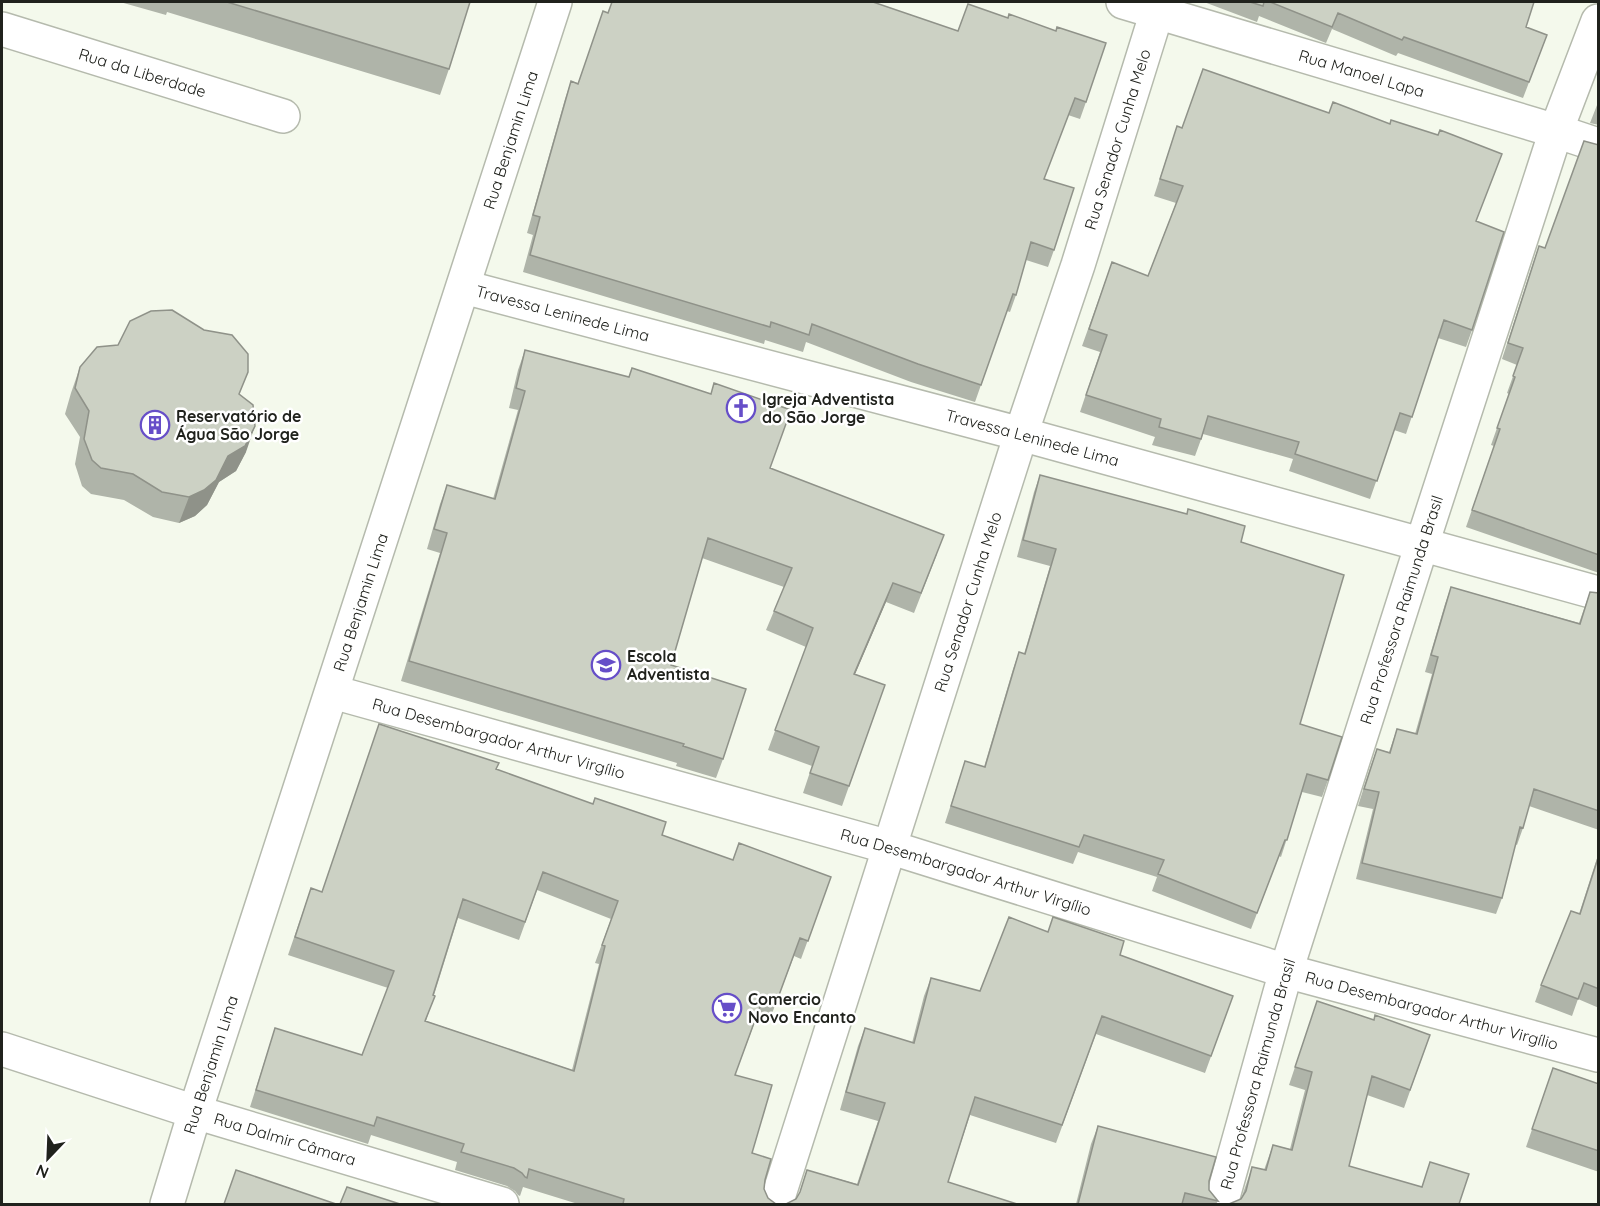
<svg xmlns="http://www.w3.org/2000/svg" width="1600" height="1206" viewBox="0 0 1600 1206" font-family="Quicksand,sans-serif">
  <style>
    .lines { fill: none; stroke-linecap: round; stroke-linejoin: round }
    .street-casing { stroke: #b5baad; stroke-width: 36 }
    .street { stroke: #fff; stroke-width: 33 }
    .wall { fill: #afb4a9; fill-rule: evenodd }
    .shaded-wall { fill: #8f9289 }
    .building { fill: #ccd1c4; stroke: #8f9289; stroke-width: 1.5; fill-rule: evenodd }
    .labels { text-anchor: middle; stroke-width: 5; stroke-linejoin: round; paint-order: stroke }
    .street-label { font-size: 16px; fill: #20221d; stroke: #fff }
    .poi-label { font-size: 16px; font-weight: bold; fill: #20221d; stroke: #fff; text-anchor: start }
  </style>
  <rect width="100%" height="100%" fill="#f4f9ec"/>
  <g class="lines">
    <g class="street-casing">
      <g id="street">
        <path id="s1" d="M1123,2L1556,131L1598,145"/>
        <path id="s2" d="M2,29L283,116"/>
        <path id="s3" d="M464,287L1021,434L1598,593"/>
        <path id="s4" d="M333,692L889,847L1286,971L1598,1055"/>
        <path id="s5" d="M2,1049L195,1112L502,1204"/>
        <path id="s6" d="M167,1204L195,1112L555,2"/>
        <path id="s7" d="M776,1204L1021,434L1078,265L1160,2"/>
        <path id="s8" d="M1221,1204L1286,971L1422,544L1556,131L1598,21"/>
      </g>
    </g>
    <use href="#street" class="street"/>
  </g>
  <path class="wall" d="M120,2H470L449,69L440,95L167,12L166,15Z
    M873,2L1086,102L1080,119L1068,115L1044,179L1054,250L1048,267L1026,260L1016,295L1010,312L1007,311L975,402L911,382L806,342L803,352L765,340L764,344L523,272L533,235L527,233L565,99L571,81L578,83L608,13Z
    M1204,2H1534L1526,27L1547,35L1523,98L1398,53L1396,56L1332,29L1326,43L1259,16L1257,22Z
    M1599,100V125L1590,123Z
    M1177,126L1476,221L1472,330L1466,347L1438,338L1406,434L1394,430L1370,499L1289,471L1293,459L1203,434L1195,456L1152,445L1155,437L1080,412L1100,352L1082,346L1112,262L1148,276L1176,203L1154,196Z
    M1599,145V573L1466,527L1494,446L1491,445L1509,394L1507,393L1517,365L1502,359L1533,263L1539,246L1545,248Z
    M525,350L770,468L937,554L914,613L886,602L855,674L885,685L842,806L803,793L812,766L768,750L806,647L766,630L774,611L784,587L702,558L671,665L723,759L716,778L676,766L677,763L401,681L440,553L427,549L440,504L447,485L493,499L518,410L509,408L518,370Z
    M80,367L240,395L246,452L236,471L219,482L207,505L195,516L179,523L153,517L124,500L91,494L82,486L75,464L80,437L65,414L71,393Z
    M1040,475L1241,542L1300,724L1328,780L1322,797L1302,792L1281,857L1279,856L1251,929L1152,891L1157,877L1078,852L1073,864L945,823L965,761L984,767L1013,669L1019,652L1024,654L1050,566L1017,557L1034,492Z
    M1451,587L1579,623L1590,592L1599,593V830L1529,806L1523,828L1517,845L1515,844L1502,898L1496,914L1356,879L1373,809L1358,806L1371,765L1377,749L1389,752L1397,729L1415,734L1432,674L1425,672L1445,604Z
    M496,769L662,835L733,860L831,877L801,959L794,956L768,1024L756,1019L735,1075L752,1153L765,1180L764,1189L768,1198L776,1204H786L796,1199L799,1194L807,1170L857,1184L878,1121L840,1110L858,1046L865,1028L912,1043L924,996L931,978L980,991L1047,932L1120,955L1233,996L1205,1073L1096,1034L1056,1143L970,1115L948,1182L1017,1204H578L523,1187L520,1196L518,1195L515,1191L507,1186L455,1170L457,1162L371,1135L368,1144L250,1107L275,1028L362,1055L388,988L288,955L311,888L322,892ZM537,890L611,919L595,963L599,964L572,1070L426,1021L458,918L519,940Z
    M1599,852V1008L1578,999L1572,1016L1535,1002L1541,985L1579,914Z
    M1317,1001L1374,1020L1430,1035L1404,1108L1367,1095L1349,1166L1422,1187L1430,1162L1459,1204L1241,1199L1252,1167L1264,1170L1273,1145L1290,1149L1305,1090L1289,1085Z
    M1553,1068L1599,1084V1172L1526,1147Z
    M1098,1126L1209,1181V1190L1218,1201L1216,1204H1076L1091,1144Z"/>
  <path class="shaded-wall" d="M255,426L246,452L236,471L219,482L207,505L195,516L179,523L189,497L228,456Z
    M893,583L886,602L847,693L854,674Z"/>
  <path class="building" d="M227,2H470L449,69Z
    M612,2H873L958,31L968,4L1008,18L1009,14L1056,31L1057,27L1106,43L1086,102L1075,98L1044,179L1074,188L1054,250L1031,242L1016,295L1013,294L981,385L918,364L812,324L809,335L771,322L770,327L530,255L540,217L533,215L571,81L578,84L603,11L608,13Z
    M1250,2H1264L1263,6Z
    M1270,2H1534L1526,27L1547,35L1529,82L1404,37L1402,40L1338,13L1332,27Z
    M1203,69L1329,113L1333,102L1390,124L1391,120L1438,135L1440,130L1502,154L1476,221L1504,232L1472,330L1444,320L1412,417L1400,413L1377,481L1295,454L1299,442L1208,416L1201,439L1159,427L1161,419L1086,395L1107,335L1089,329L1112,262L1148,276L1183,186L1160,179L1177,126L1182,128Z
    M1584,141L1599,145V555L1472,510L1500,429L1497,428L1515,377L1513,376L1523,348L1508,343L1539,246L1545,248Z
    M172,310L204,330L232,335L248,354V372L239,394L253,405L255,426L245,446L228,456L216,480L204,490L189,497L162,492L133,474L101,468L92,460L84,439L89,411L75,388L80,367L97,347L118,345L130,321L151,311Z
    M525,350L629,377L632,368L711,394L714,383L791,410L770,468L944,535L921,593L893,583L854,674L885,685L849,786L810,773L819,747L775,730L813,628L774,611L792,568L708,538L671,665L746,689L723,759L683,746L684,744L409,661L447,533L434,529L447,485L495,499L525,391L516,388Z
    M1040,475L1187,514L1188,509L1245,526L1241,542L1344,575L1300,724L1342,737L1328,780L1307,774L1287,840H1285L1257,913L1158,874L1164,860L1084,835L1079,847L951,806L965,761L985,767L1019,652L1025,654L1056,549L1023,540Z
    M1451,587L1580,624L1590,592L1599,593V811L1534,789L1523,828L1520,827L1502,898L1362,863L1379,792L1364,789L1377,749L1390,753L1397,729L1417,734L1438,657L1431,655Z
    M379,724L499,763L496,769L593,804L595,798L666,822L662,835L733,860L739,843L831,877L808,941L800,938L775,1006L762,1001L735,1075L772,1085L752,1153L771,1159L765,1180L764,1189L768,1198L776,1204H786L796,1199L800,1192L807,1170L858,1185L885,1103L846,1092L865,1028L914,1043L931,978L980,991L1009,917L1048,932L1053,917L1124,941L1120,955L1233,996L1211,1056L1102,1016L1062,1125L975,1097L948,1182L1017,1204H623L624,1199L529,1169L527,1178L525,1177L522,1173L514,1168L461,1152L464,1144L377,1117L374,1126L256,1090L275,1028L362,1055L394,971L295,937L311,888L322,892ZM543,872L618,901L602,945L605,946L574,1071L425,1021L435,996L433,995L463,899L525,922Z
    M1599,855V989L1584,983L1578,999L1541,985L1571,911L1580,914Z
    M1317,1001L1374,1020L1375,1015L1430,1035L1410,1090L1372,1076L1349,1166L1422,1187L1430,1162L1469,1174L1459,1204H1229L1241,1199L1246,1191L1252,1167L1266,1170L1273,1145L1292,1150L1312,1072L1295,1067Z
    M1553,1068L1599,1084V1151L1532,1129Z
    M1098,1126L1216,1157L1209,1181V1190L1218,1201L1185,1193L1182,1204H1078Z
    M236,1170L336,1204H224Z
    M347,1187L400,1204H340Z"/>
  <defs>
    <g id="church-ring" transform="scale(1.5)"><circle r="9.5" fill="#fff" stroke="#664ec8" stroke-width="1.5"/><path d="M-1.2-6h2.4v3.5h3.3v2.4h-3.3V6h-2.4V-.1h-3.3v-2.4h3.3Z" fill="#664ec8"/></g>
    <g id="building-ring" transform="scale(1.5)"><circle r="9.5" fill="#fff" stroke="#664ec8" stroke-width="1.5"/><path d="M-4-6H4V6H1V3H-1V6H-4ZM-2.5-4.3h1.7v1.8h-1.7ZM.8-4.3h1.7v1.8H.8ZM-2.5-1h1.7V.8h-1.7ZM.8-1h1.7V.8H.8Z" fill="#664ec8"/></g>
    <g id="school-ring" transform="scale(1.5)"><circle r="9.5" fill="#fff" stroke="#664ec8" stroke-width="1.5"/><path d="M0-5L7-2L0 1L-7-2ZM-4 1L0 2.5L4 1V4Q0 6-4 4Z" fill="#664ec8"/></g>
    <g id="supermarket-ring" transform="scale(1.5)"><circle r="9.5" fill="#fff" stroke="#664ec8" stroke-width="1.5"/><path d="M-6-5.5h2.5l.6 2H6L4.5 2H-2.5L-4.4-4H-6ZM-1.5 3.2a1.3 1.3 0 1 0 .1 0ZM3 3.2a1.3 1.3 0 1 0 .1 0Z" fill="#664ec8"/></g>
  </defs>
  <g fill-rule="evenodd">
    <use href="#church-ring" x="741" y="408"/>
    <use href="#building-ring" x="155" y="425"/>
    <use href="#school-ring" x="606" y="665"/>
    <use href="#supermarket-ring" x="727" y="1008"/>
  </g>
  <g class="labels">
    <g class="street-label">
      <text dy="6" stroke="none"><textPath href="#s2" startOffset="147">Rua da Liberdade</textPath></text>
      <text dy="6" stroke="none"><textPath href="#s1" startOffset="249">Rua Manoel Lapa</textPath></text>
      <text dy="6" stroke="none"><textPath href="#s7" startOffset="1118">Rua Senador Cunha Melo</textPath></text>
      <text dy="6" stroke="none"><textPath href="#s6" startOffset="1118">Rua Benjamin Lima</textPath></text>
      <text dy="6" stroke="none"><textPath href="#s3" startOffset="102">Travessa Leninede Lima</textPath></text>
      <text dy="6" stroke="none"><textPath href="#s3" startOffset="588">Travessa Leninede Lima</textPath></text>
      <text dy="6" stroke="none"><textPath href="#s6" startOffset="632">Rua Benjamin Lima</textPath></text>
      <text dy="6" stroke="none"><textPath href="#s7" startOffset="632">Rua Senador Cunha Melo</textPath></text>
      <text dy="6" stroke="none"><textPath href="#s8" startOffset="621">Rua Professora Raimunda Brasil</textPath></text>
      <text dy="6" stroke="none"><textPath href="#s4" startOffset="172">Rua Desembargador Arthur Virgílio</textPath></text>
      <text dy="6" stroke="none"><textPath href="#s4" startOffset="658">Rua Desembargador Arthur Virgílio</textPath></text>
      <text dy="6" stroke="none"><textPath href="#s4" startOffset="1144">Rua Desembargador Arthur Virgílio</textPath></text>
      <text dy="6" stroke="none"><textPath href="#s6" startOffset="146">Rua Benjamin Lima</textPath></text>
      <text dy="6" stroke="none"><textPath href="#s8" startOffset="135">Rua Professora Raimunda Brasil</textPath></text>
      <text dy="6" stroke="none"><textPath href="#s5" startOffset="297">Rua Dalmir Câmara</textPath></text>
    </g>
    <g class="poi-label">
      <text x="762" y="405">Igreja Adventista<tspan x="762" dy="18">do São Jorge</tspan></text>
      <text x="176" y="422">Reservatório de<tspan x="176" dy="18">Água São Jorge</tspan></text>
      <text x="627" y="662">Escola<tspan x="627" dy="18">Adventista</tspan></text>
      <text x="748" y="1005">Comercio<tspan x="748" dy="18">Novo Encanto</tspan></text>
    </g>
  </g>
  <rect width="1600" height="1206" fill="none" stroke="#20221d" stroke-width="6"/>
  <g transform="translate(48 1158) rotate(203)" stroke="#ffffff" stroke-width="4.5" paint-order="stroke">
  <path d="M0-4.5L10 22L0 15L-10 22Z" fill="#20221d"/>
  <text y="-9" font-size="16" font-weight="bold" text-anchor="middle" fill="#20221d">N</text>
  </g>
</svg>
